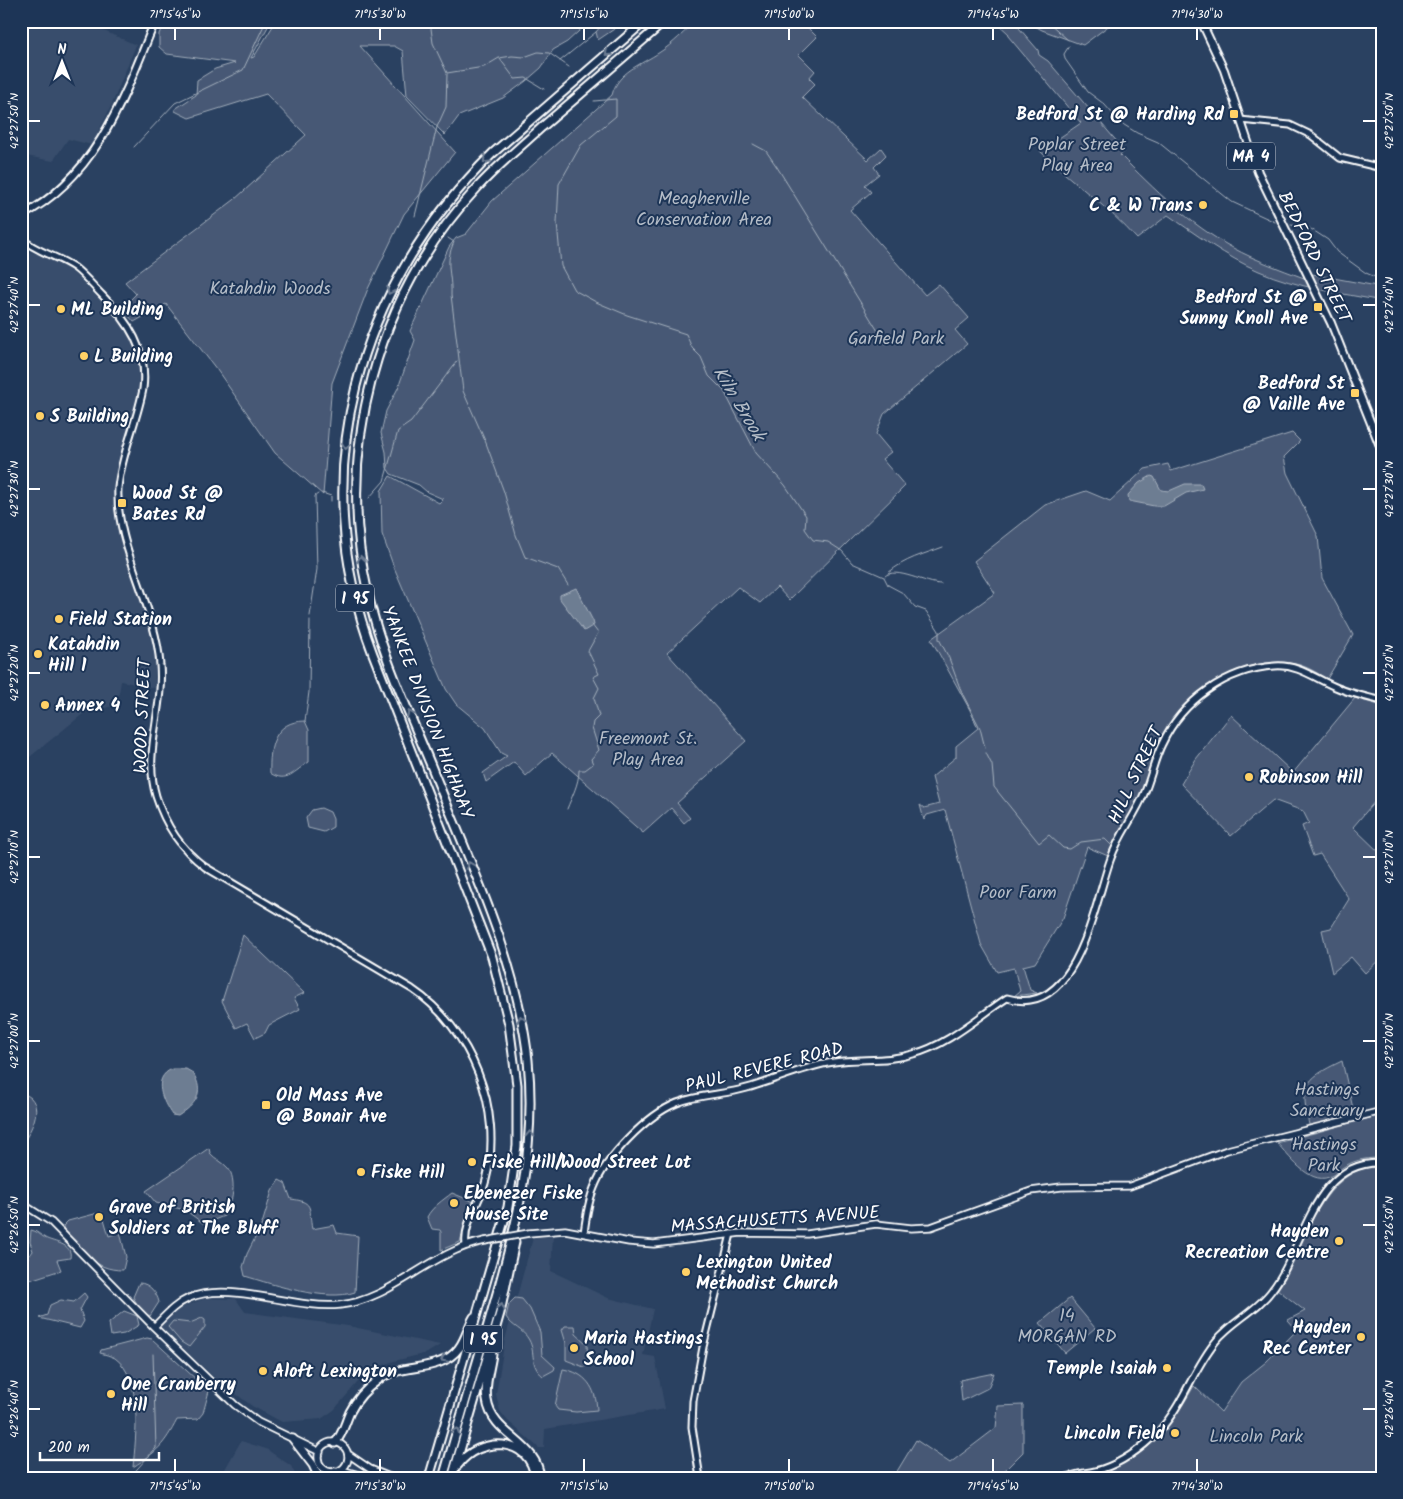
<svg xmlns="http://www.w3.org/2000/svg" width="1403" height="1499" viewBox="0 0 1403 1499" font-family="Kalam,sans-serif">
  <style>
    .built { fill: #394e6c }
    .green { fill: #465975; stroke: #a2acba }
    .water { fill: #6d7d92; stroke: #a7b1be }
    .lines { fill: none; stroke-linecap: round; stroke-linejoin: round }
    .stream { stroke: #a7b1be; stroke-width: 1 }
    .tertiary-casing { stroke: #fff; stroke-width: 9 }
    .secondary-casing { stroke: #fff; stroke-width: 9 }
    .primary-casing { stroke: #fff; stroke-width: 10 }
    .motorway-casing { stroke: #fff; stroke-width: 11 }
    .tertiary { stroke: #1d3557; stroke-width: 5 }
    .secondary { stroke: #1d3557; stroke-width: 5.5 }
    .primary { stroke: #1d3557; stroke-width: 6 }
    .motorway { stroke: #1d3557; stroke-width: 7 }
    .secondary-bridge-casing { stroke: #fff; stroke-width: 9; stroke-linecap: butt }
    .secondary-bridge { stroke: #1d3557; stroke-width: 5.5 }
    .oneway { stroke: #6c7c92 }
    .ticks { fill: none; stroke: #fff; stroke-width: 2 }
    .poi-dot { fill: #ffd166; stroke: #1d3557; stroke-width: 2 }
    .labels { text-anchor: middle; stroke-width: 4; stroke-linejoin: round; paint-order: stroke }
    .shield { fill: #1d3557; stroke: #bbc2cd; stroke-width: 1 }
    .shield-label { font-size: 16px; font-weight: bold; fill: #fff }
    .poi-label { font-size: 18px; font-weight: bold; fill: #fff; stroke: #1d3557; text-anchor: start }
    .park-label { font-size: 18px; fill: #b5bdc8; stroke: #1d3557 }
    .street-label { font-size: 18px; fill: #fff; stroke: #1d3557 }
    .water-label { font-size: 19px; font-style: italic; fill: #b6bec8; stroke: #1d3557 }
    .neatline { fill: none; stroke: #fff; stroke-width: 2 }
    .ticks-label { font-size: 12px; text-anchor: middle; fill: #fff }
  </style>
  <rect width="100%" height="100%" fill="#2a4161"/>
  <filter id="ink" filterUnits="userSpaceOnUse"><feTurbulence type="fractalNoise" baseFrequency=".02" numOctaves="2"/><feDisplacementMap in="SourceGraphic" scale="10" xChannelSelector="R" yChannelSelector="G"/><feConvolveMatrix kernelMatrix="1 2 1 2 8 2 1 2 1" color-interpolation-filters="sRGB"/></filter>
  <g filter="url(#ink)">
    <path class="built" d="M21,21H81L136,45L112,104L92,145L68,139L53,161L21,155Z
      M21,249L54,260L71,271L125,325L136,347L140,368V391L117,473L114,506L152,638L156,663L155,688L121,681L117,705L84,713L21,764Z
      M553,1236L551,1271L608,1298L653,1309L643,1355L655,1357L665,1409L545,1429L544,1448H539L508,1421L500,1411L496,1394L505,1340L533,1238Z
      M206,1298L236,1299L245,1312L348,1326L440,1345L427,1353L394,1361L373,1369L363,1376L334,1410L321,1419L282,1422L252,1406L215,1378L160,1326L178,1309Z
      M241,1441L266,1449L291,1466L297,1478H220Z"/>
    <path class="green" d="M165,21H224L228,23L271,21L251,58L254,57L276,21H590L567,42L553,50L541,68L526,81L503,98L459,116L445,135L407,96L403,51L394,46H360L455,152L404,214L367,291L332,383L323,495L275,453L217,370L166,304L134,322L122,308L136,294L125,282L234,200L306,135L266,94L189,118L175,111V109L196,95L197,80L215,69L235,63L167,54L159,47V34Z
      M605,21H626L598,40L596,32Z
      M696,21H801L817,37L799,55L815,71L809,78L815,84L802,97L868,160L881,148L886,155L874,167L879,174L865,185L871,192L850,210L925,295L939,284L969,318L955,330L967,344L884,414L876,434L891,452L882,459L905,486L789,600L777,587L760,603L738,587L667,653L746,741L677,803L690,818L684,823L671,808L643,833L552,753L526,776L514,762L486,782L483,773L507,756L501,753L485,728L456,704L446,689L393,565L382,534L381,491L390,476L439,503L443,499L427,492L419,485L391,474L387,468L386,452L381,433L386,411L398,388L415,340L410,331L449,247L456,238L466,234L492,201L612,95C618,71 641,65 660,52C673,44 685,31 696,21Z
      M995,21H1013L1038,50L1039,55L1048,61L1125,151L1120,155C1154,189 1190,225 1233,248C1255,260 1280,269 1304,278L1312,274L1382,287V301C1340,293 1298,288 1259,271C1226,257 1197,235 1168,215L1137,239C1109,207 1071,182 1040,151L1081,123L1008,36L1009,34Z
      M1026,21H1115L1083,45L1042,30Z
      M1292,433L1300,441L1284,457L1287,473L1318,536L1322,578L1353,635L1327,679C1319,674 1310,668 1300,665C1243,651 1189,694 1162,739C1151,757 1148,780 1138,799C1128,818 1117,836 1108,856L1087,847L1063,918L1035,963L1023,966L1030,990L1037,993L1014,996L1020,991L1014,968L997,972L981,944L945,810L927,815L924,820L920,805L924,808L939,804L932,777L956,757V746L978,728L970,710L931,639L995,593L974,561L1045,505L1086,491L1110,501L1145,469L1168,464L1171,471Z
      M1355,698L1382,706V793L1353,827L1382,855V957L1365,973L1351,957L1332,973L1322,930L1331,928L1349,899L1320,854L1313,856L1302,826L1309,823L1303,811L1273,800L1231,836L1181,784L1196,759L1231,715L1293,773Z
      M305,721L309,730V762C294,771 287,784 270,773C269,747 274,721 305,721Z
      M321,808L330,812L333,819V827L324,832L308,828L306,818L312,810Z
      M243,935L304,993L294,998L300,1009L269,1025L265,1033L255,1038L247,1023L236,1028L222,1001Z
      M1342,1061L1355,1117L1310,1129C1300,1086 1302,1080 1342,1061Z
      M21,1091C24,1095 28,1095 31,1098C44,1112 27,1135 21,1148Z
      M1373,1117L1382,1118V1158C1368,1158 1357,1159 1345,1166C1339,1169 1335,1175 1329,1177C1309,1185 1288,1155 1277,1143Z
      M209,1148L210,1153C215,1159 223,1162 228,1168C237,1179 233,1206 224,1216L204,1224L185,1210L156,1203L146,1191Z
      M1369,1167H1382V1478H1083C1141,1463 1165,1437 1194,1386L1221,1412L1241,1382L1266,1362L1297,1330L1288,1320L1305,1311L1277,1289C1302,1252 1318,1177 1369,1167Z
      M279,1180L285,1183L291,1199C316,1202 308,1210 312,1229L334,1225L337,1233L358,1236L355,1292C327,1302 274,1285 245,1276L243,1267L247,1254L262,1224L272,1191Z
      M452,1193L474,1202L465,1224L460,1242L441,1250V1232L440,1230L432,1229L427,1217C432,1207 443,1200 452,1193Z
      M102,1212L109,1236L120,1232L126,1257L123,1270C93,1270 84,1251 64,1231L63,1226L68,1221Z
      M31,1230C37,1231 40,1235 45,1238C54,1243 73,1243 70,1258L57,1260L61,1270L33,1279L23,1276L26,1271L23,1265L33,1251L30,1242Z
      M139,1283C149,1283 157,1293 159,1302L150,1316L142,1312L133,1297Z
      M84,1293L87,1297L80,1310L84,1321L80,1328L39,1318L47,1315L50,1305L61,1300L74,1302Z
      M515,1298L522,1299L530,1309L540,1332L542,1355L555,1367L554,1370L543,1376C529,1365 536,1353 529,1340C523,1329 512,1327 506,1317L509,1304Z
      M1070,1298L1095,1328L1065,1353L1040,1323Z
      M124,1311L137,1316L139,1325L124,1334L111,1336L109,1323Z
      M202,1318L205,1320V1327L189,1347L181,1342L168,1327L173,1321L190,1323Z
      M565,1326H575L576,1334L587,1344L588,1365L584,1367L566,1360V1343L562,1330Z
      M147,1338L152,1339L209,1391L203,1413L198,1419L177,1420C164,1445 157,1452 133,1467C136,1437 143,1378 115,1358C111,1356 104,1354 100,1353L101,1350Z
      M563,1369C586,1373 596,1388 597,1410L576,1412L558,1410L555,1406Z
      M994,1373L988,1388L962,1401L960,1380Z
      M1023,1405V1452L1004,1471L1002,1478H902L896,1473L916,1440L950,1463L996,1428L998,1406Z"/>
    <path class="water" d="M1151,476L1154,477L1161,490L1169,491L1185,484H1201L1203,489L1186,493L1164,506H1154L1129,501L1128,495L1139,483Z
      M576,588L593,621L594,625L584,631L560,599V595Z
      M172,1069H186L193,1073C205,1093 196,1104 178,1116L172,1115C163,1102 151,1078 172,1069Z"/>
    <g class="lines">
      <path class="stream" d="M430,21L433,43L447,73L484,67L499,58L512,56L524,57L538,52L549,53L569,67
        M1047,21L1068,40
        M1069,46L1064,54L1065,59L1088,92L1104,104L1121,123L1137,133L1158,142L1232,202L1275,222
        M500,59L515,79L526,78L544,89
        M560,61L596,32
        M594,101L616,99V116L581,145L559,184L557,223L561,266L574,290L596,302L627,315L686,334L692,348L701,357L709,376L724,391L756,453L785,485L806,516L805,529L813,540L828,542L842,551L852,563L884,577L888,585L903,593L915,607L926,611L939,631V639L949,658L961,691L980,728L985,748
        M753,144L766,151L777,167L886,344
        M134,147L175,103L243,70L266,21
        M415,216L437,127L446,107L447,74
        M1291,225L1308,227L1328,240L1337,252L1366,273L1382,280
        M448,238L454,242C444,264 452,272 451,295L463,391L486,443L504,492L516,535L525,557L558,569L568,585
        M322,493L331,496V501
        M369,498L384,481L398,431L411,422L457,361
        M888,573C906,558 922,555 943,547
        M885,576C895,566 926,584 941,584
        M310,616L317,569L315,496L318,494
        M305,721L309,692L310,620
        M986,753L992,765L994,787L1039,843L1049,835L1063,848L1070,849L1081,842L1105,839L1111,845
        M567,809C572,796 579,784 579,770H585L593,764L591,759L599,750L592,728L593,722L599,716L594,698L599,688L593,677L599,674L588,651L598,633L592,625
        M129,1478L156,1448L153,1354"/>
      <g class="tertiary-casing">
        <path id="tertiary" d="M1240,120L1290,125L1311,135L1340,158L1382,168
          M21,238C36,252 58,256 75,268C85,276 93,286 102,295C129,322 148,350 143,389C137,422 121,455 118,488C115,546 156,606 160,665C164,709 143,753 156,796C165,825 181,849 205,867L412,989C472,1029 504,1110 486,1180C481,1201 463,1223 466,1245
          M584,1233C586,1218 588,1202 594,1188C605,1158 647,1115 677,1103C699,1094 724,1095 747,1088C776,1080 805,1066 834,1062C861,1058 887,1062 913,1054C948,1045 978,1017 1007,998C1078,1020 1095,900 1111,858C1119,835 1135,816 1144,794C1151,778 1154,760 1162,744C1182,701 1226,669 1275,666C1299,664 1317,680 1338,688C1352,694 1367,697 1382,701
          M700,1478L692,1427L693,1401L703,1347L731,1234
          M1065,1478C1077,1473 1090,1473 1102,1469C1124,1462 1143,1447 1159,1431C1183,1405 1193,1369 1216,1341C1232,1321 1257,1311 1272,1290C1305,1248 1312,1160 1382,1163"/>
      </g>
      <g class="secondary-casing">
        <path id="secondary" d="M21,1203L51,1222L154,1327L235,1405L258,1422L320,1452
          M529,1233L565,1230L629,1242L654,1244L741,1233L807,1234L876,1224L911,1228L931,1227L1031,1191L1061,1187L1130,1186L1227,1150L1382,1111
          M154,1327C165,1316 175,1304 189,1298C231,1280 294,1310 340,1305C392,1300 430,1251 485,1241
          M318 1457a15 15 0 1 1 30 0a15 15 0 1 1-30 0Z
          M348,1454L370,1469L392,1478
          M341,1470L370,1478"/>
      </g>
      <g class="primary-casing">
        <path id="primary" d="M1201,21L1224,70L1258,172L1331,323L1382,451
          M21,216C97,177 125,95 155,21"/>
      </g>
      <g class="motorway-casing">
        <path id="motorway" d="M492,1354C490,1369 484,1385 487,1400C492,1436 538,1442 540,1478
          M293,1439L313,1465L319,1478
          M335,1443C343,1434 345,1423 350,1412C356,1400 367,1388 378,1380C401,1362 440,1374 459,1348C466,1339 468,1327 474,1317
          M458,1465C479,1436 531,1436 535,1478
          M330,1478L335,1472
          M429,1478L508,1207L517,1146V1085L509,1024L492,957L373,654C304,473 357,286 493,153L645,21
          M443,1478C459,1423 475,1369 491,1314C516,1228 537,1151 528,1060C517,958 470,863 432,768C409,711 381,654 368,594C335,449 376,296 477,188C497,166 520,147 542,127C583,92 624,57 665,21
          M452,1478L500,1313L515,1242"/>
      </g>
      <use href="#tertiary" class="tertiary"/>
      <use href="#secondary" class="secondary"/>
      <use href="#primary" class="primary"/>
      <use href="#motorway" class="motorway"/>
      <g class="secondary-bridge-casing">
        <path id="secondary-bridge" d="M485,1241L529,1233"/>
      </g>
      <use href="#secondary-bridge" class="secondary-bridge"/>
    </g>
    <defs><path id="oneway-chevron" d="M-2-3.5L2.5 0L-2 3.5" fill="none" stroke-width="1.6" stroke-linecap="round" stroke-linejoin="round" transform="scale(1.25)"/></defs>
    <g class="oneway">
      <use href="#oneway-chevron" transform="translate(608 53) rotate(139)"/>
      <use href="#oneway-chevron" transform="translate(486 160) rotate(136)"/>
      <use href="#oneway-chevron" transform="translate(390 291) rotate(117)"/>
      <use href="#oneway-chevron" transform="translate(346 446) rotate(96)"/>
      <use href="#oneway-chevron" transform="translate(361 559) rotate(-99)"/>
      <use href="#oneway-chevron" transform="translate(410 714) rotate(-112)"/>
      <use href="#oneway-chevron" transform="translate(470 865) rotate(-112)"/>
      <use href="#oneway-chevron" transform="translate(521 1019) rotate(-101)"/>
      <use href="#oneway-chevron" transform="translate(530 1134) rotate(-88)"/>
      <use href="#oneway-chevron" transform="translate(501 1307) rotate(-76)"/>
      <use href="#oneway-chevron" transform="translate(444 1359) rotate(153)"/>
      <use href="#oneway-chevron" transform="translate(456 1431) rotate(-74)"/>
    </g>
  </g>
  <path class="ticks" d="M175,28V40M380,28V40M584,28V40M789,28V40M993,28V40M1197,28V40M28,121H40M1363,121H1376M28,305H40M1363,305H1376M28,489H40M1363,489H1376M28,673H40M1363,673H1376M28,857H40M1363,857H1376M28,1041H40M1363,1041H1376M28,1225H40M1363,1225H1376M28,1409H40M1363,1409H1376M175,1459V1472M380,1459V1472M584,1459V1472M789,1459V1472M993,1459V1472M1197,1459V1472"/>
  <g class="poi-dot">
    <rect x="1229" y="109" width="10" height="10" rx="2.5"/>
    <circle cx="1203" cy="205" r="5"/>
    <rect x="1313" y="302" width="10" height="10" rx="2.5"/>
    <circle cx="61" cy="309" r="5"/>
    <circle cx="84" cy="356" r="5"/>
    <rect x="1350" y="388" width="10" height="10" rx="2.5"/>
    <circle cx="40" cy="416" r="5"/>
    <rect x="117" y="498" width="10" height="10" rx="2.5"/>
    <circle cx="59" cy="619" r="5"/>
    <circle cx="38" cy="654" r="5"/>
    <circle cx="45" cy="705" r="5"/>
    <circle cx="1249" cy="777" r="5"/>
    <rect x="261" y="1100" width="10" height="10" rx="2.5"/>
    <circle cx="472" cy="1162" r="5"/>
    <circle cx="361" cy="1172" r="5"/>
    <circle cx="454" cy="1203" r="5"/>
    <circle cx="99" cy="1217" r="5"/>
    <circle cx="1339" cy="1241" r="5"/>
    <circle cx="686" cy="1272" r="5"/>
    <circle cx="1361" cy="1337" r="5"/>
    <circle cx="574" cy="1348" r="5"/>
    <circle cx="1167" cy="1368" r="5"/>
    <circle cx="263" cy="1371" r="5"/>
    <circle cx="111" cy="1394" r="5"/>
    <circle cx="1175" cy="1433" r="5"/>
  </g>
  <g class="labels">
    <g class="shield">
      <rect x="1227" y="142.5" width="48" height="27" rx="4"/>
      <rect x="336" y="584.5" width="38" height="27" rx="4"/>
      <rect x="464" y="1325.5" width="38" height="27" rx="4"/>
    </g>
    <g class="shield-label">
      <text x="1251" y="162">MA 4</text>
      <text x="355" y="604">I 95</text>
      <text x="483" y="1345">I 95</text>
    </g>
    <g class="poi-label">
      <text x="1224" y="120" text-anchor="end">Bedford St @ Harding Rd</text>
      <text x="1193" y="211" text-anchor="end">C &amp; W Trans</text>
      <text x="1308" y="303" text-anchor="end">Bedford St @<tspan x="1308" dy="21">Sunny Knoll Ave</tspan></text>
      <text x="71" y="315">ML Building</text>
      <text x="94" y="362">L Building</text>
      <text x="1345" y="389" text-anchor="end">Bedford St<tspan x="1345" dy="21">@ Vaille Ave</tspan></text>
      <text x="50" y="422">S Building</text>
      <text x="132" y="499">Wood St @<tspan x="132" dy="21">Bates Rd</tspan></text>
      <text x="69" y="625">Field Station</text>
      <text x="48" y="650">Katahdin<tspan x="48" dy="21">Hill 1</tspan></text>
      <text x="55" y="711">Annex 4</text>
      <text x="1259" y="783">Robinson Hill</text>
      <text x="276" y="1101">Old Mass Ave<tspan x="276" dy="21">@ Bonair Ave</tspan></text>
      <text x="482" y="1168">Fiske Hill/Wood Street Lot</text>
      <text x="371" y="1178">Fiske Hill</text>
      <text x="464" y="1199">Ebenezer Fiske<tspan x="464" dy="21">House Site</tspan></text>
      <text x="109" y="1213">Grave of British<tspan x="109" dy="21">Soldiers at The Bluff</tspan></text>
      <text x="1329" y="1237" text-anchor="end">Hayden<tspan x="1329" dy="21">Recreation Centre</tspan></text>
      <text x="696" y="1268">Lexington United<tspan x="696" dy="21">Methodist Church</tspan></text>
      <text x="1351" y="1333" text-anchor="end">Hayden<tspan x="1351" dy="21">Rec Center</tspan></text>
      <text x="584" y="1344">Maria Hastings<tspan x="584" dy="21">School</tspan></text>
      <text x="1157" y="1374" text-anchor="end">Temple Isaiah</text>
      <text x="273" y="1377">Aloft Lexington</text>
      <text x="121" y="1390">One Cranberry<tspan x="121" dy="21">Hill</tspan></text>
      <text x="1165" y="1439" text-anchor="end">Lincoln Field</text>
    </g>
    <g class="park-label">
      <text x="1077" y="150">Poplar Street<tspan x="1077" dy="21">Play Area</tspan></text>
      <text x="704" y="204">Meagherville<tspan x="704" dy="21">Conservation Area</tspan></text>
      <text x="270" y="294">Katahdin Woods</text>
      <text x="896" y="344">Garfield Park</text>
      <text x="648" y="744">Freemont St.<tspan x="648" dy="21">Play Area</tspan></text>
      <text x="1018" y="898">Poor Farm</text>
      <text x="1327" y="1095">Hastings<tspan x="1327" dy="21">Sanctuary</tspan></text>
      <text x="1324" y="1150">Hastings<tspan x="1324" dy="21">Park</tspan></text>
      <text x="1067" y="1321">14<tspan x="1067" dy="21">MORGAN RD</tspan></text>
      <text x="1256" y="1442">Lincoln Park</text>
    </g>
    <g class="street-label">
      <text transform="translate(1315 257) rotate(64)" y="6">BEDFORD STREET</text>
      <text transform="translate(428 712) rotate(69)" y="6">YANKEE DIVISION HIGHWAY</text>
      <text transform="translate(142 716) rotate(-88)" y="6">WOOD STREET</text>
      <text transform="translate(1135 775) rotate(-65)" y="6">HILL STREET</text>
      <text transform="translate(764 1067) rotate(-14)" y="6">PAUL REVERE ROAD</text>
      <text transform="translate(775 1219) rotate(-4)" y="6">MASSACHUSETTS AVENUE</text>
    </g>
    <g class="water-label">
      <text transform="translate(740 403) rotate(59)" y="7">Kiln Brook</text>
    </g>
  </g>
  <rect width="1403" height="1499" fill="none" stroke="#1d3557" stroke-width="55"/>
  <g transform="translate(62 62)" stroke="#1d3557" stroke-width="4" paint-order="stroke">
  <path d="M0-4L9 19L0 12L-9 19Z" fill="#ffffff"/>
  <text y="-8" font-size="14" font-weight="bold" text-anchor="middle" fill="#ffffff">N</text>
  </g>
  <path d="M40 1452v8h119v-8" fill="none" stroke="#ffffff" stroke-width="2.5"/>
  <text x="48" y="1452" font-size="15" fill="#ffffff" stroke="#1d3557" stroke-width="4" paint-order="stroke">200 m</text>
  <rect x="28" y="28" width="1348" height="1444" class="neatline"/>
  <g class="ticks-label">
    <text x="175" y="18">71°15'45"W</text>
    <text x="380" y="18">71°15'30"W</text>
    <text x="584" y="18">71°15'15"W</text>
    <text x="789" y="18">71°15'00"W</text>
    <text x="993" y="18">71°14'45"W</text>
    <text x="1197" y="18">71°14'30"W</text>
    <text transform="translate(14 121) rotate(-90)" y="4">42°27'50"N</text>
    <text transform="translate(1389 121) rotate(-90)" y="4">42°27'50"N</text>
    <text transform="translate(14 305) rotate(-90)" y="4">42°27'40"N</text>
    <text transform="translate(1389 305) rotate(-90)" y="4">42°27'40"N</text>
    <text transform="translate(14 489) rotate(-90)" y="4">42°27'30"N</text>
    <text transform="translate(1389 489) rotate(-90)" y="4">42°27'30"N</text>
    <text transform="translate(14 673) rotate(-90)" y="4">42°27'20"N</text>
    <text transform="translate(1389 673) rotate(-90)" y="4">42°27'20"N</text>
    <text transform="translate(14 857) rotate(-90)" y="4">42°27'10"N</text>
    <text transform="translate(1389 857) rotate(-90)" y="4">42°27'10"N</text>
    <text transform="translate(14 1041) rotate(-90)" y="4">42°27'00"N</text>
    <text transform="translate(1389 1041) rotate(-90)" y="4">42°27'00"N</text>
    <text transform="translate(14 1225) rotate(-90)" y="4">42°26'50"N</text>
    <text transform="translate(1389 1225) rotate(-90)" y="4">42°26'50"N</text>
    <text transform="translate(14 1409) rotate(-90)" y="4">42°26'40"N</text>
    <text transform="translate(1389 1409) rotate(-90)" y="4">42°26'40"N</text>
    <text x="175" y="1490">71°15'45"W</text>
    <text x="380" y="1490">71°15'30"W</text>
    <text x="584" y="1490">71°15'15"W</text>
    <text x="789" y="1490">71°15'00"W</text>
    <text x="993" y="1490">71°14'45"W</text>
    <text x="1197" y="1490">71°14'30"W</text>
  </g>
</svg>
